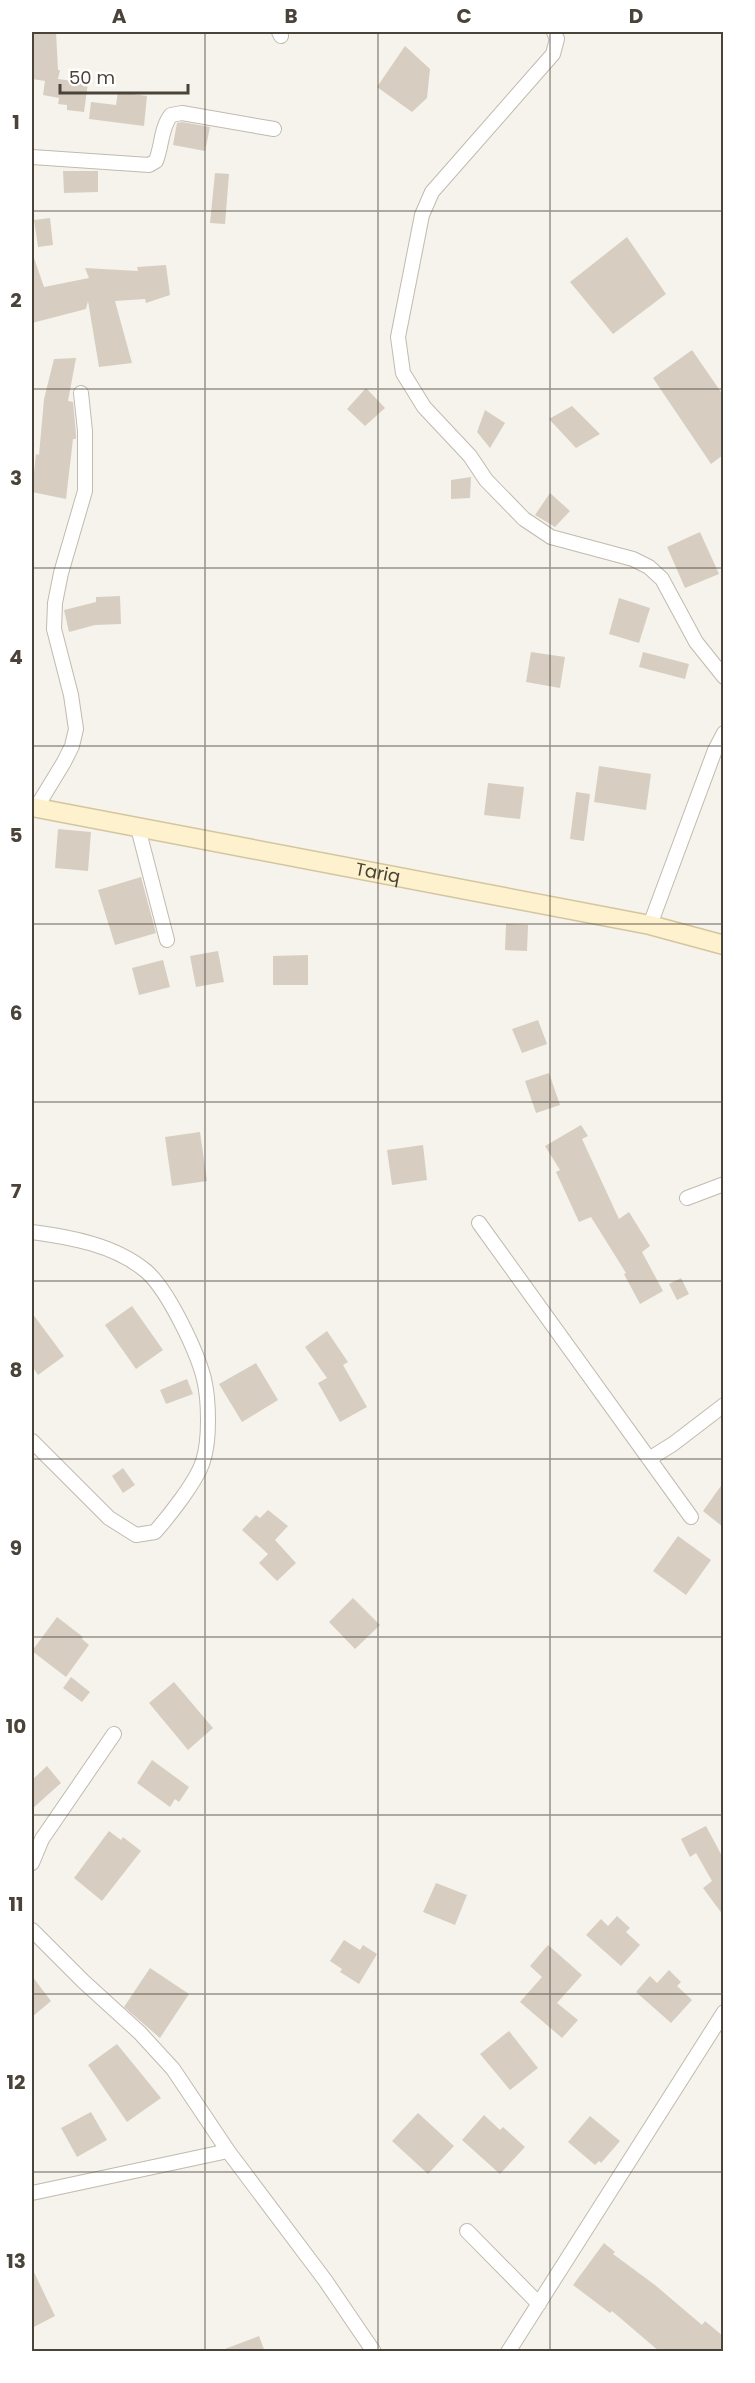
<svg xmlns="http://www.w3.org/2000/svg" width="755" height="2383" viewBox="0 0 755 2383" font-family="Poppins,sans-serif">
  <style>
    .building { fill: #d7cec1 }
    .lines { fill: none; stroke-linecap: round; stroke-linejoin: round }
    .street-casing { stroke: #c1baae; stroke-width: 16 }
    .secondary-casing { stroke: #d4c59d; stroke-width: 21 }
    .street { stroke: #fff; stroke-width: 14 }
    .secondary { stroke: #fdf1ce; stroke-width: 18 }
    .grid { fill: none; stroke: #4a4339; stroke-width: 1.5; stroke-opacity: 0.55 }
    .labels { text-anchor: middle; stroke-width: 6; stroke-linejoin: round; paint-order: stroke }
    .street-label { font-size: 18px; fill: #4a4339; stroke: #fff }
    .neatline { fill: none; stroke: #4a4339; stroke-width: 2 }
    .grid-label { font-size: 20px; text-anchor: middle; font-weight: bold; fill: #4a4339 }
  </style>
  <rect width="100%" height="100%" fill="#f5f3ec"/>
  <path class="building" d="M32,32H56L58,70H60L58,79L88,83L84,112L67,110V105L58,104L59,98L43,95L45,81L32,79Z
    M405,46L430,69L427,98L412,112L377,87Z
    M118,92L147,96L144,126L89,119L91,102L116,105Z
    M182,122L210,127L205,151L173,145L177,123Z
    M63,171H98V192L64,193Z
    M215,173L229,174L225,224L210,223Z
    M50,218L53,245L38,247L34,220Z
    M627,237L666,294L613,334L570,282Z
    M32,258H34L44,287L89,278L85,268L138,271L137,267L166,265L170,295L146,303L145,299L115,301L132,363L99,367L88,301L86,309L32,323Z
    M692,350L723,395V455L711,464L653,378Z
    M76,358L68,401L73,402L76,434V439H73L66,499L32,492L36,454L39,455L44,399L54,359Z
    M366,388L385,408L365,426L347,409Z
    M572,406L600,434L576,448L549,419Z
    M485,410L505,423L490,448L477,432Z
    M471,477L470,498L451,499V480Z
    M550,493L570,511L555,527L535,515Z
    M700,532L719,574L685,588L667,547Z
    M120,596L121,624L95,625L69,632L64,610L96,602V597Z
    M619,598L650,608L639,643L609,634Z
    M531,652L565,657L560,688L526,682Z
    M643,652L689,664L685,679L639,667Z
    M599,766L651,774L646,810L594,802Z
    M488,783L524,787L520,819L484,815Z
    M576,792L590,794L584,841L570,839Z
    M58,829L91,832L88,871L55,868Z
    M141,877L156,933L115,945L98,890Z
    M506,924L528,925L527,951L505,950Z
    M218,951L224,982L196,987L190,956Z
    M308,955V985H273V956Z
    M163,960L170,987L139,995L132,968Z
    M538,1020L547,1044L522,1053L512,1029Z
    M549,1073L560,1105L536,1113L525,1081Z
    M581,1125L588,1136L582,1139L619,1219L629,1212L650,1246L642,1252L663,1291L640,1304L624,1274L626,1273L591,1217L579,1222L556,1172L560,1170L545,1146Z
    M200,1132L207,1181L172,1186L165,1137Z
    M423,1145L427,1180L392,1185L387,1150Z
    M681,1278L689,1294L677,1300L669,1284Z
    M132,1306L163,1350L136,1369L105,1325Z
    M32,1313L64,1356L38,1375L32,1366Z
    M327,1331L348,1362L343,1365L367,1407L340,1422L318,1383L327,1378L305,1347Z
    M256,1363L278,1400L242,1422L219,1384Z
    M187,1379L193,1394L166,1404L160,1390Z
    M123,1468L135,1485L123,1493L112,1476Z
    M723,1483V1527L703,1511Z
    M268,1510L288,1526L275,1540L296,1563L277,1581L259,1563L268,1554L242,1530L256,1515L260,1518Z
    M678,1536L711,1560L686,1595L653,1571Z
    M353,1598L380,1625L355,1649L329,1622Z
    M57,1617L83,1637L82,1639L89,1645L66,1677L32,1651Z
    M71,1677L90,1692L82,1702L63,1688Z
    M174,1682L213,1728L188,1750L149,1703Z
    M152,1760L189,1787L179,1802L175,1799L170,1807L137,1783Z
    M47,1766L61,1783L32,1809V1780Z
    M706,1826L723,1858V1915L703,1888L712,1881L696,1853L690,1857L681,1839Z
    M109,1831L121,1840L123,1837L141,1851L102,1901L74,1878Z
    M436,1883L467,1895L455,1925L423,1912Z
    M617,1916L630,1928L626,1932L640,1945L621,1966L586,1935L601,1919L608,1926Z
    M344,1940L360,1950L363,1945L377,1954L359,1984L340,1972L342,1969L330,1961Z
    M548,1945L582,1975L557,2003L578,2020L562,2038L520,2002L542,1977L530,1966Z
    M150,1968L189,1994L160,2038L124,2007Z
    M669,1970L681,1982L677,1986L692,2000L671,2023L636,1992L650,1976L657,1983Z
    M32,1976L51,2001L32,2017Z
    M509,2031L538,2068L510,2090L480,2054Z
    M117,2044L161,2098L127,2122L88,2065Z
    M91,2112L107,2140L77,2157L61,2128Z
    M418,2113L454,2146L428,2174L392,2141Z
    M484,2115L500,2130L503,2127L525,2147L500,2174L462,2140Z
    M590,2116L620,2141L601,2163L599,2161L595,2165L568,2142Z
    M604,2243L615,2252L613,2254L655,2285L702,2325L705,2321L723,2336V2352H660L612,2311L610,2313L573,2285Z
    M32,2268L55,2316L32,2328Z
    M259,2336L265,2352H223L222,2350Z"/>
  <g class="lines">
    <g class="street-casing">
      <path id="street" d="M279,32L281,36
        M554,32L557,39L553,54L432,192L422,215L398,337L403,373L424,407L470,456L486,480L524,519L551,537L633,559L649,567L662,579L696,642L724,677
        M32,157L149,165L156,161C162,146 161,127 171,115L182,113L274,129
        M36,808L64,762L72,746L76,729L71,695L54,629L55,603L61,573L85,491V431L81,393
        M138,828L167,940
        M650,925L715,750L724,733
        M687,1198L724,1184
        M479,1223L691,1517
        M32,1232C70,1237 115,1245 146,1271C168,1290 197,1351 204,1379C209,1400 210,1440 203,1461C197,1481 169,1516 155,1532L136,1535L109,1518L32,1441
        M649,1459L673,1444L724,1405
        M32,1863L42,1839L114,1734
        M32,1930L84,1982L140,2033L173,2069L228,2151L325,2280L374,2352
        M32,2193L228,2151
        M467,2231L539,2304
        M508,2352L724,2012"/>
    </g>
    <g class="secondary-casing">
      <g id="secondary">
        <path id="s1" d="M32,807L650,925L724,945"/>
      </g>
    </g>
    <use href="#street" class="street"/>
    <use href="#secondary" class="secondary"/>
  </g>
  <path class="grid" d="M205,32V2352M378,32V2352M550,32V2352M32,211H724M32,389H724M32,568H724M32,746H724M32,924H724M32,1102H724M32,1281H724M32,1459H724M32,1637H724M32,1815H724M32,1994H724M32,2172H724"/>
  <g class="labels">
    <g class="street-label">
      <text dy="6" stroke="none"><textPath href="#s1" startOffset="352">Tariq</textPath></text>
    </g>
  </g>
  <rect width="755" height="2383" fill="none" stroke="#ffffff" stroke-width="66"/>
  <path d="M60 84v9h128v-9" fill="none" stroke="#4a4339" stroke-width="3"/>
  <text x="69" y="84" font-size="18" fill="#4a4339" stroke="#ffffff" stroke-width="4.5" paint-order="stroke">50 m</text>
  <rect x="33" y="33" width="689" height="2317" class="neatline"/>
  <g class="grid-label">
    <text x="119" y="23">A</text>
    <text x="291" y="23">B</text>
    <text x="464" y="23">C</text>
    <text x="636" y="23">D</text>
    <text x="16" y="129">1</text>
    <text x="16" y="307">2</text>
    <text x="16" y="485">3</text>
    <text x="16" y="664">4</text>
    <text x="16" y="842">5</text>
    <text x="16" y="1020">6</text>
    <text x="16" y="1198">7</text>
    <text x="16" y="1377">8</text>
    <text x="16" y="1555">9</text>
    <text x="16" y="1733">10</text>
    <text x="16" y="1911">11</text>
    <text x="16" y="2089">12</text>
    <text x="16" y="2268">13</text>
  </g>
</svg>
